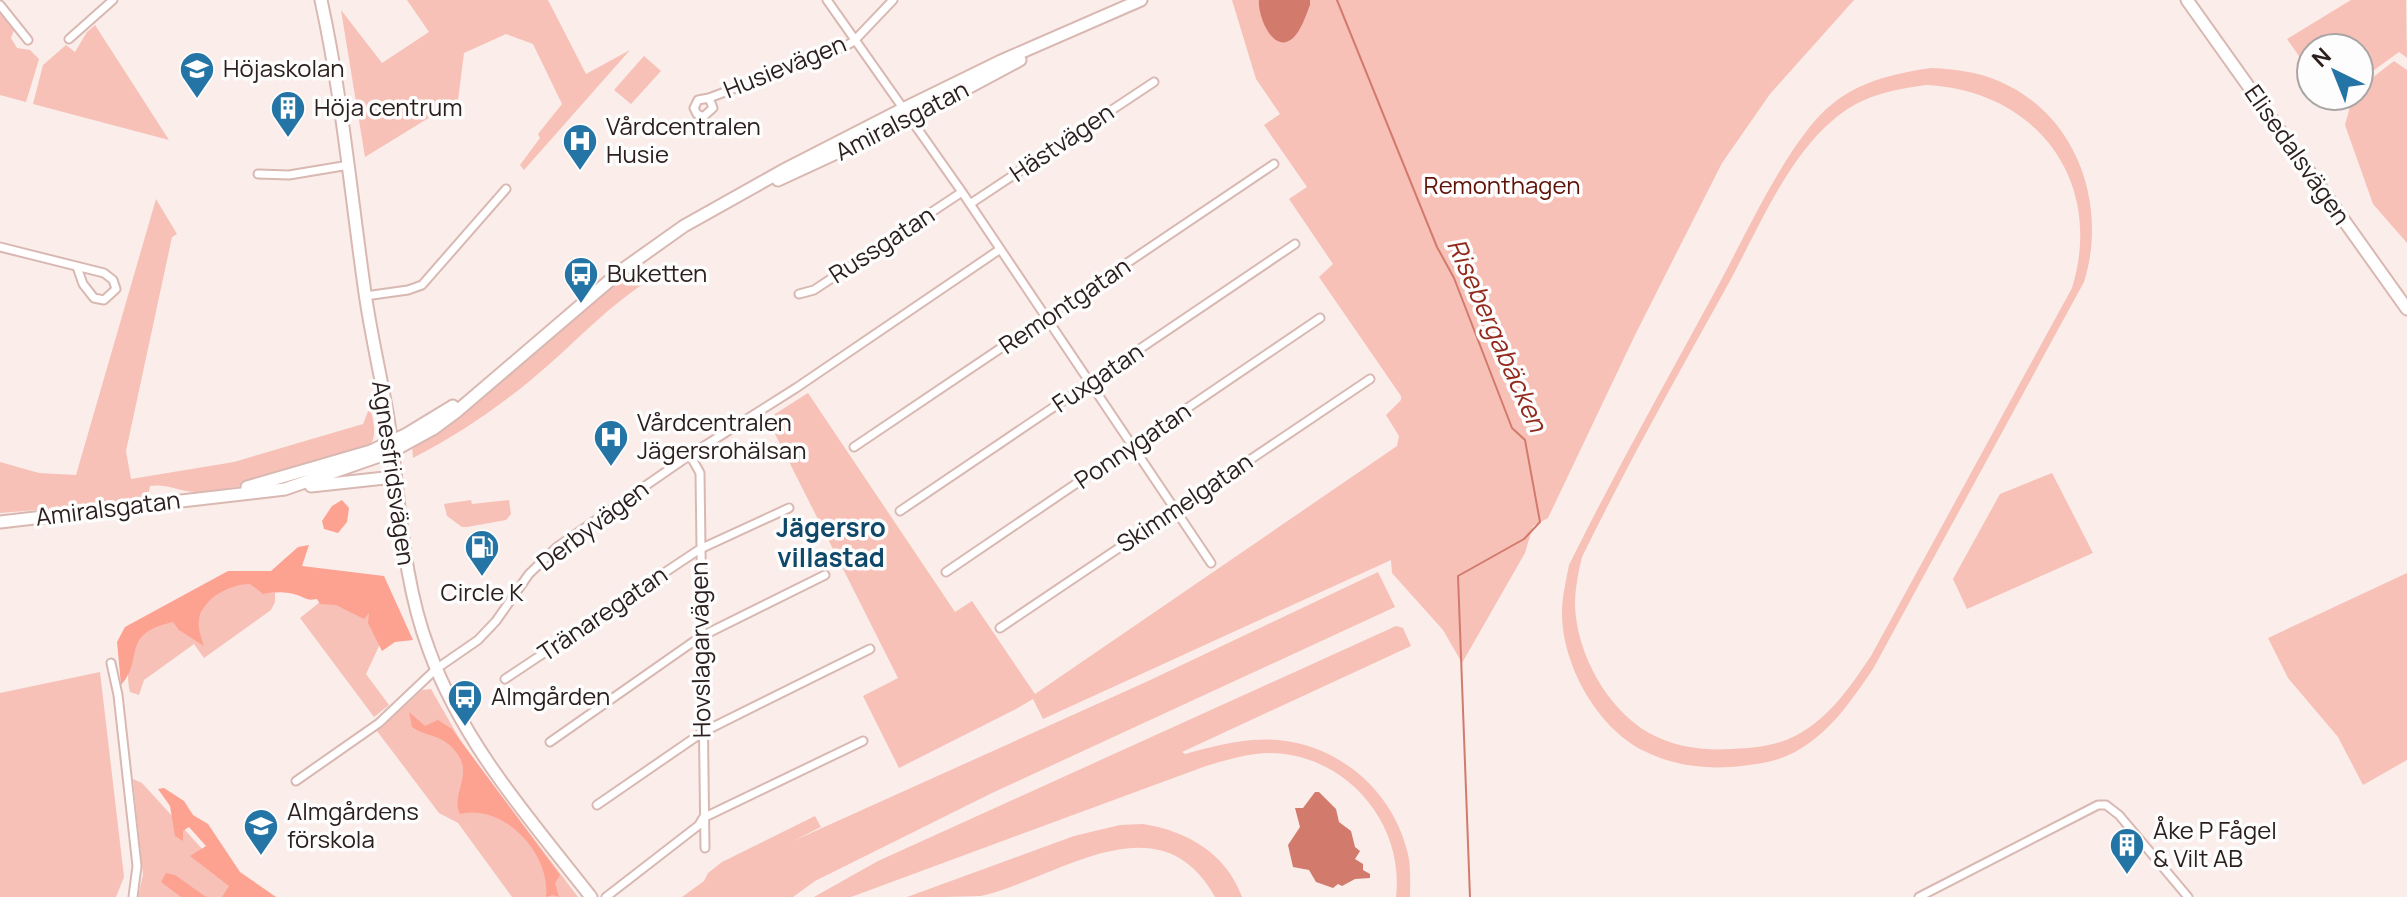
<svg xmlns="http://www.w3.org/2000/svg" width="2407" height="897" viewBox="0 0 2407 897" font-family="Manrope,sans-serif">
  <style>
    .green { fill: #f7c1b7; fill-rule: evenodd }
    .forest { fill: #fda191 }
    .water { fill: #d27a6c }
    .lines { fill: none; stroke-linecap: round; stroke-linejoin: round }
    .stream { stroke: #d27a6c; stroke-width: 2 }
    .street-casing { stroke: #d9b8b2; stroke-width: 11 }
    .secondary-casing { stroke: #d9b8b2; stroke-width: 15 }
    .street { stroke: #fff; stroke-width: 7 }
    .secondary { stroke: #fff; stroke-width: 11 }
    .labels { text-anchor: middle; stroke-width: 7; stroke-linejoin: round; paint-order: stroke }
    .street-label { font-size: 24px; fill: #2c201e; stroke: #fdfdfd }
    .poi-label { font-size: 24px; fill: #2c201e; stroke: #fdfdfd; text-anchor: start }
    .park-label { font-size: 24px; fill: #601108; stroke: #fdfdfd }
    .water-label { font-size: 26px; font-style: italic; fill: #932a1d; stroke: #fdfdfd }
    .neighbourhood-label { font-size: 26px; font-weight: bold; fill: #0f4869; stroke: #fdfdfd }
  </style>
  <rect width="100%" height="100%" fill="#faedea"/>
  <path class="green" d="M407,0H548L586,74L630,50L524,170L520,165L540,138L538,134L562,104L533,44L506,34L464,53L458,100L365,157L341,10L382,63L429,32Z
    M1232,0H1854L1770,94L1722,163L1635,335L1548,518L1533,526L1525,553L1462,663L1443,630L1392,573L1391,560L1043,719L1033,699L1016,709L899,768L863,696L898,678L771,426L764,421L808,393L955,612L972,601L1035,694L1397,446L1399,436L1386,415L1401,400V396L1319,277L1333,264L1289,199L1307,187L1264,125L1280,114L1256,79Z
    M2351,0H2406L2407,58L2399,52L2359,81V48H2311V73L2287,39Z
    M0,13L14,30L11,38L17,48L30,50L39,59L26,102L0,95Z
    M95,25L169,140L33,104L43,65L66,45L75,52L87,32Z
    M644,56L661,71L631,104L614,90Z
    M2394,61L2407,70V243L2373,204L2345,125L2353,96H2359V88Z
    M1931,68C1958,69 1985,73 2009,86C2080,122 2107,209 2084,282L1873,669C1851,701 1830,733 1795,752C1774,763 1753,765 1730,767C1699,769 1669,764 1642,750C1596,726 1562,664 1562,613C1562,597 1566,581 1569,565C1616,470 1668,378 1718,286C1745,236 1777,166 1813,123C1845,85 1884,75 1931,68ZM1926,85C2036,90 2105,181 2072,288L1871,656C1850,687 1830,717 1797,735C1776,746 1755,748 1732,749C1704,751 1674,747 1649,733C1607,709 1577,654 1575,606C1575,589 1578,573 1582,557C1628,463 1680,371 1731,279C1758,228 1788,158 1832,121C1860,96 1890,90 1926,85Z
    M156,199L177,234L172,237L126,451L131,479L234,462L363,424L370,406C373,422 379,437 367,449C312,466 256,488 199,492C181,493 168,483 150,486L148,496L85,506L0,513V462L39,473L76,475Z
    M632,267L643,284C609,307 585,332 554,360C512,398 464,432 413,458L412,445Z
    M2052,473L2093,553L1967,609L1953,579L2000,494Z
    M471,500L472,504L509,500L511,514L506,520L467,527H462L447,516L444,504Z
    M1378,572L1395,607L992,793L815,881L793,897H682L704,881L708,873L722,862L815,816L821,827L791,842L1146,682Z
    M2407,573V760L2363,785L2338,737L2288,678L2268,638Z
    M230,583H250L262,593H275V602L271,610L204,658L194,644L144,680L139,695L130,692C124,667 131,636 157,625C169,620 184,622 197,623L205,604Z
    M320,602L370,609L380,644L366,674L389,705L374,717L300,618Z
    M1396,626L1403,628L1411,646L1182,752L1185,754C1207,748 1229,742 1252,740C1325,734 1391,782 1408,854C1411,868 1410,883 1410,897H1396C1405,822 1344,752 1267,753C1246,754 1226,760 1206,766L851,897H814L878,861Z
    M100,672L124,877L116,897H0V693Z
    M431,689L463,745L578,897H512L458,823L439,813L377,731L422,690Z
    M133,779L142,783L246,897H138L143,875Z
    M1143,824C1187,831 1226,853 1242,897H1215C1159,796 1057,879 981,896C959,897 930,897 907,897L1074,836L1120,825Z"/>
  <path class="forest" d="M342,500L349,508L347,522L338,533L324,529L322,521L332,506Z
    M309,545L302,566L384,576L413,640L395,642L382,651L368,623L369,613L364,619L336,605L320,604L317,599C307,601 306,598 297,595C286,591 274,592 263,594L250,584C231,584 203,597 199,620C197,627 202,639 204,646L179,630L173,622C119,634 145,659 121,685L117,642L125,627L228,571H271L298,547Z
    M409,712L425,726L438,720L452,729L560,875L555,883L559,897L553,895L546,897C551,854 504,803 460,814C449,791 481,770 447,743C437,735 423,735 412,727Z
    M164,788L184,801L193,815L208,824L240,872L276,897H290H222L229,886L190,856L206,846L189,827L183,831V841L175,836L170,806L158,789Z
    M166,873L175,875L206,897H181L161,882Z"/>
  <path class="water" d="M1259,0H1310V5C1306,15 1301,31 1293,38C1273,56 1257,14 1259,0Z
    M1315,792H1319L1336,809L1339,822L1351,831L1355,847L1360,851L1355,859L1363,864V870L1370,874V878L1355,879L1342,886L1338,884L1333,888L1316,882L1309,870L1293,867L1288,845L1300,827L1295,808H1303Z"/>
  <g class="lines">
    <path class="stream" d="M1337,0L1437,247L1454,278L1512,428L1525,440L1540,522L1524,539L1458,576L1470,897"/>
    <g class="street-casing">
      <path id="street" d="M827,0L962,192L1211,563
        M0,5L28,40
        M69,39L113,0
        M709,98L713,108L703,117L697,114L694,108L698,100L709,98L844,47L854,41L893,0
        M258,174L289,175L349,165
        M970,204L1154,82
        M0,247L104,273L113,280L116,289L104,300L94,298L83,284L77,267
        M799,294L814,290L962,192
        M365,296L408,290L422,285L506,189
        M854,447L1274,164
        M690,455L700,473L705,848
        M900,511L1295,244
        M946,572L1320,318
        M1000,628L1370,379
        M111,663L118,695L137,866L133,897
        M505,679L700,549L789,508
        M550,742L700,637L825,575
        M296,781L379,723L436,669L478,640L496,621L529,574L557,547L690,455L796,388L999,250
        M597,805L703,732L870,649
        M606,897L699,825L703,818L863,741
        M1919,897L2098,805H2106L2119,815L2188,897"/>
    </g>
    <g class="secondary-casing">
      <path id="secondary" d="M321,0C342,96 351,195 365,293C371,335 381,377 388,418C400,496 401,576 429,650C463,744 530,819 591,897
        M2187,0L2407,309
        M778,180L910,119L1020,60
        M311,486L394,477
        M247,487L371,451L407,434L453,406
        M0,522L285,489L391,452L433,429L456,412L622,270L684,226L782,171L903,109L1001,61L1141,0"/>
    </g>
    <use href="#street" class="street"/>
    <use href="#secondary" class="secondary"/>
  </g>
  <defs>
    <g id="school-pin" transform="scale(1.8)"><path d="M0 17L-7.5 6A9.5 9.5 0 1 1 7.5 6Z" fill="#2475a6" stroke="#fdfdfd"/><path d="M0-5L7-2L0 1L-7-2ZM-4 1L0 2.5L4 1V4Q0 6-4 4Z" fill="#fff"/></g>
    <g id="building-pin" transform="scale(1.8)"><path d="M0 17L-7.5 6A9.5 9.5 0 1 1 7.5 6Z" fill="#2475a6" stroke="#fdfdfd"/><path d="M-4-6H4V6H1V3H-1V6H-4ZM-2.5-4.3h1.7v1.8h-1.7ZM.8-4.3h1.7v1.8H.8ZM-2.5-1h1.7V.8h-1.7ZM.8-1h1.7V.8H.8Z" fill="#fff"/></g>
    <g id="hospital-pin" transform="scale(1.8)"><path d="M0 17L-7.5 6A9.5 9.5 0 1 1 7.5 6Z" fill="#2475a6" stroke="#fdfdfd"/><path d="M-5-5h3v3.5h4V-5h3V5h-3V1.5h-4V5h-3Z" fill="#fff"/></g>
    <g id="bus-pin" transform="scale(1.8)"><path d="M0 17L-7.5 6A9.5 9.5 0 1 1 7.5 6Z" fill="#2475a6" stroke="#fdfdfd"/><path d="M-5-6H5V4H4V6H2V4H-2V6H-4V4H-5ZM-3.5-4V0h7V-4ZM-3.5 1.2v1.5H-2V1.2ZM2 1.2v1.5H3.5V1.2Z" fill="#fff"/></g>
    <g id="fuel-pin" transform="scale(1.8)"><path d="M0 17L-7.5 6A9.5 9.5 0 1 1 7.5 6Z" fill="#2475a6" stroke="#fdfdfd"/><path d="M-5.5-6h7V0h2V4h1.3V-2.5L3-4.5l.8-.8L6-3V5H2.5V1h-1V6h-7ZM-4.2-4.7v3.2H.2V-4.7Z" fill="#fff"/></g>
  </defs>
  <g fill-rule="evenodd">
    <use href="#school-pin" x="197" y="69"/>
    <use href="#building-pin" x="288" y="108"/>
    <use href="#hospital-pin" x="580" y="141"/>
    <use href="#bus-pin" x="581" y="274"/>
    <use href="#hospital-pin" x="611" y="437"/>
    <use href="#fuel-pin" x="482" y="547"/>
    <use href="#bus-pin" x="465" y="697"/>
    <use href="#school-pin" x="261" y="826"/>
    <use href="#building-pin" x="2127" y="845"/>
  </g>
  <g class="labels">
    <g class="street-label">
      <text transform="translate(785 67) rotate(-22)" y="8">Husievägen</text>
      <text transform="translate(902 121) rotate(-27)" y="8">Amiralsgatan</text>
      <text transform="translate(1062 143) rotate(-34)" y="8">Hästvägen</text>
      <text transform="translate(2297 155) rotate(55)" y="8">Elisedalsvägen</text>
      <text transform="translate(882 245) rotate(-33)" y="8">Russgatan</text>
      <text transform="translate(1065 306) rotate(-34)" y="8">Remontgatan</text>
      <text transform="translate(1098 378) rotate(-34)" y="8">Fuxgatan</text>
      <text transform="translate(1133 446) rotate(-34)" y="8">Ponnygatan</text>
      <text transform="translate(393 473) rotate(82)" y="8">Agnesfridsvägen</text>
      <text transform="translate(1185 503) rotate(-34)" y="8">Skimmelgatan</text>
      <text transform="translate(108 509) rotate(-7)" y="8">Amiralsgatan</text>
      <text transform="translate(593 526) rotate(-37)" y="8">Derbyvägen</text>
      <text transform="translate(603 614) rotate(-34)" y="8">Tränaregatan</text>
      <text transform="translate(701 650) rotate(-91)" y="8">Hovslagarvägen</text>
    </g>
    <g class="poi-label">
      <text x="223" y="77">Höjaskolan</text>
      <text x="314" y="116">Höja centrum</text>
      <text x="606" y="135">Vårdcentralen<tspan x="606" dy="28">Husie</tspan></text>
      <text x="607" y="282">Buketten</text>
      <text x="637" y="431">Vårdcentralen<tspan x="637" dy="28">Jägersrohälsan</tspan></text>
      <text x="482" y="601" text-anchor="middle">Circle K</text>
      <text x="491" y="705">Almgården</text>
      <text x="287" y="820">Almgårdens<tspan x="287" dy="28">förskola</tspan></text>
      <text x="2153" y="839">Åke P Fågel<tspan x="2153" dy="28">&amp; Vilt AB</tspan></text>
    </g>
    <g class="park-label">
      <text x="1502" y="194">Remonthagen</text>
    </g>
    <g class="water-label">
      <text transform="translate(1497 335) rotate(66)" y="9">Risebergabäcken</text>
    </g>
    <g class="neighbourhood-label">
      <text x="831" y="537">Jägersro<tspan x="831" dy="30">villastad</tspan></text>
    </g>
  </g>
  <g transform="translate(2335 72) rotate(317)"><circle r="38" fill="#fdfdfd" stroke="#a9a5a4" stroke-width="2"/>
  <path d="M0-6L14 30L0 20L-14 30Z" fill="#2475a6"/>
  <text y="-12" font-size="22" font-weight="bold" text-anchor="middle" fill="#2c201e">N</text>
  </g>
</svg>
